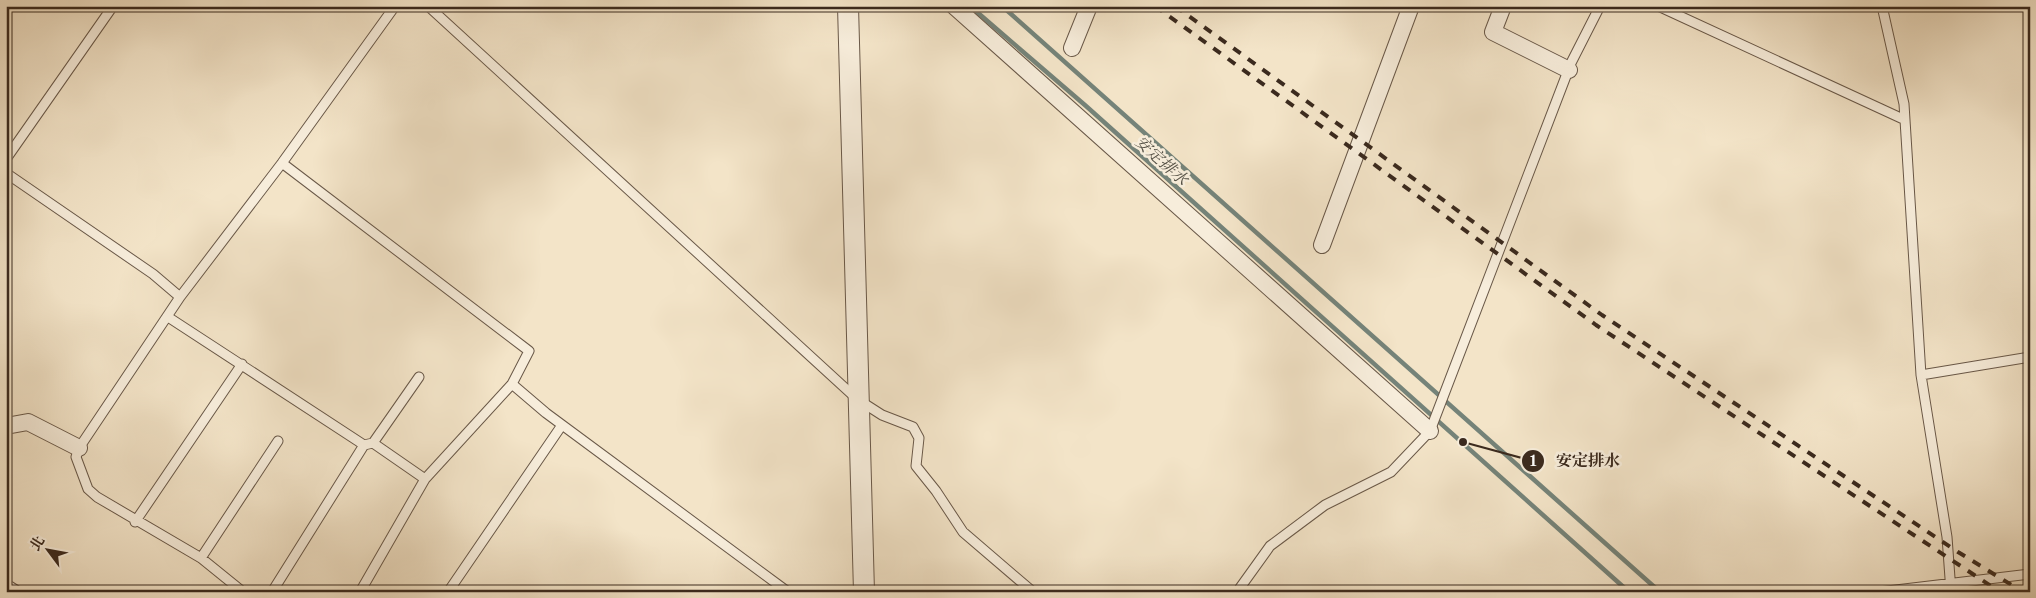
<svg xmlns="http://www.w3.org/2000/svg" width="2036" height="598" viewBox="0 0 2036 598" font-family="'Libre Caslon Text','Noto Serif TC',serif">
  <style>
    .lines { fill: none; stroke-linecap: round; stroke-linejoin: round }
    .stream { stroke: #758379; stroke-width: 4.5 }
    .service-casing { stroke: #695848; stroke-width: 11 }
    .minor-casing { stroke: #695848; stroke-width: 18 }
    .tertiary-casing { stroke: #695848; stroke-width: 22 }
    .service { stroke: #f7eddb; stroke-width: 9 }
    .minor { stroke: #f7eddb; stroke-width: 16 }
    .tertiary { stroke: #f7eddb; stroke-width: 20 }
    .rail { stroke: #3b2a1e; stroke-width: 4; stroke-dasharray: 9 9; stroke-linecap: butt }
    .labels { text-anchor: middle; stroke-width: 5; stroke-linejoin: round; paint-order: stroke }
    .water-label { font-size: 16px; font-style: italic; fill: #534f44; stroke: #f7eddb }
    .leader { fill: none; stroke: #3b2a1e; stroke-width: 2 }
    .callout-dot { fill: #3b2a1e; stroke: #f7eddb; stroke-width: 2 }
    .mark-label { font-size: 15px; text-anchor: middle; font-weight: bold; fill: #fff }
    .callout-label { font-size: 16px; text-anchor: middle; font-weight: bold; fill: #3b2a1e; stroke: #f7eddb; stroke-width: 5; stroke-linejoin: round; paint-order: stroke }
  </style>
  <rect width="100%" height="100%" fill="#f3e4c8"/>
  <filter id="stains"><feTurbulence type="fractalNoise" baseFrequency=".004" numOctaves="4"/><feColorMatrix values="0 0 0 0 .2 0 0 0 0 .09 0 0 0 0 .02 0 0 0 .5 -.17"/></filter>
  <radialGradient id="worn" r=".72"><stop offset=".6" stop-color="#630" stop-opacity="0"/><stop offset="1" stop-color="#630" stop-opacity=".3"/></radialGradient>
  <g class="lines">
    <path class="stream" d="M970,6L1086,106L1629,592
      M1002,6L1660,592"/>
    <g class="service-casing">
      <path id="service" d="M428,6L857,399L882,415L913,427L919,438L916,466L936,491L963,532L1033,592
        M1658,6L1903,119
        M1882,6L1904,104L1921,375L1947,537L1951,592
        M6,159L113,6
        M282,163L529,351L512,384L546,413L788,592
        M6,173L153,274L180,297
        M168,317L364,445L373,443L425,479
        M1921,375L2030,357
        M373,443L419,377
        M135,522L242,364
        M201,558L278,441
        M8,585L19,592
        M243,592L201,558L97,497L88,489L76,457L79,448L180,297L282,163L395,6
        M272,592L364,445
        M360,592L425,479L512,384
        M448,592L562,425
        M1237,592L1270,546L1325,505L1391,472L1430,431L1571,63L1600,6
        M1879,592L2030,574"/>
    </g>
    <g class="minor-casing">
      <path id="minor" d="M954,6L1430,431
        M1503,6L1493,32L1569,70
        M1072,48L1089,6
        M1322,245L1411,6
        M6,426L28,422L79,448"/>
    </g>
    <g class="tertiary-casing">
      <path id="tertiary" d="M848,6L864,592"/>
    </g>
    <use href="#service" class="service"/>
    <use href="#minor" class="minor"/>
    <use href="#tertiary" class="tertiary"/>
    <path class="rail" d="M1155,6L1596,325L2000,592
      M1175,6L1602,315L1958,552L2023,592"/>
  </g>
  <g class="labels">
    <g class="water-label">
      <text transform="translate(1162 160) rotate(42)" y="6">安定排水</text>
    </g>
  </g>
  <path class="leader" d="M1463 442L1533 461"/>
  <g class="callout-dot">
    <circle cx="1463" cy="442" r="5"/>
    <circle cx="1533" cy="461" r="12"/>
  </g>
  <g class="mark-label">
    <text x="1533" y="466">1</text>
  </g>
  <g class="callout-label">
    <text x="1588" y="466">安定排水</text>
  </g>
  <rect width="2036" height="598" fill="none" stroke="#f3e4c8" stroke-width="25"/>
  <rect x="8" y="8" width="2021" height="583" fill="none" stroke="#3b2a1e" stroke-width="2.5"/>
  <rect x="12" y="12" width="2011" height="573" fill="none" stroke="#3b2a1e"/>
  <g transform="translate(48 550) rotate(302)" stroke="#f7eddb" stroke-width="4" paint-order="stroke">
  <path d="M0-4L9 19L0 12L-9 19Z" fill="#3b2a1e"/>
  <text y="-8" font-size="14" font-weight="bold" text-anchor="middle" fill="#3b2a1e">北</text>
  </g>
  <rect width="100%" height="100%" filter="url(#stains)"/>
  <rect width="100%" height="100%" fill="url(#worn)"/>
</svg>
